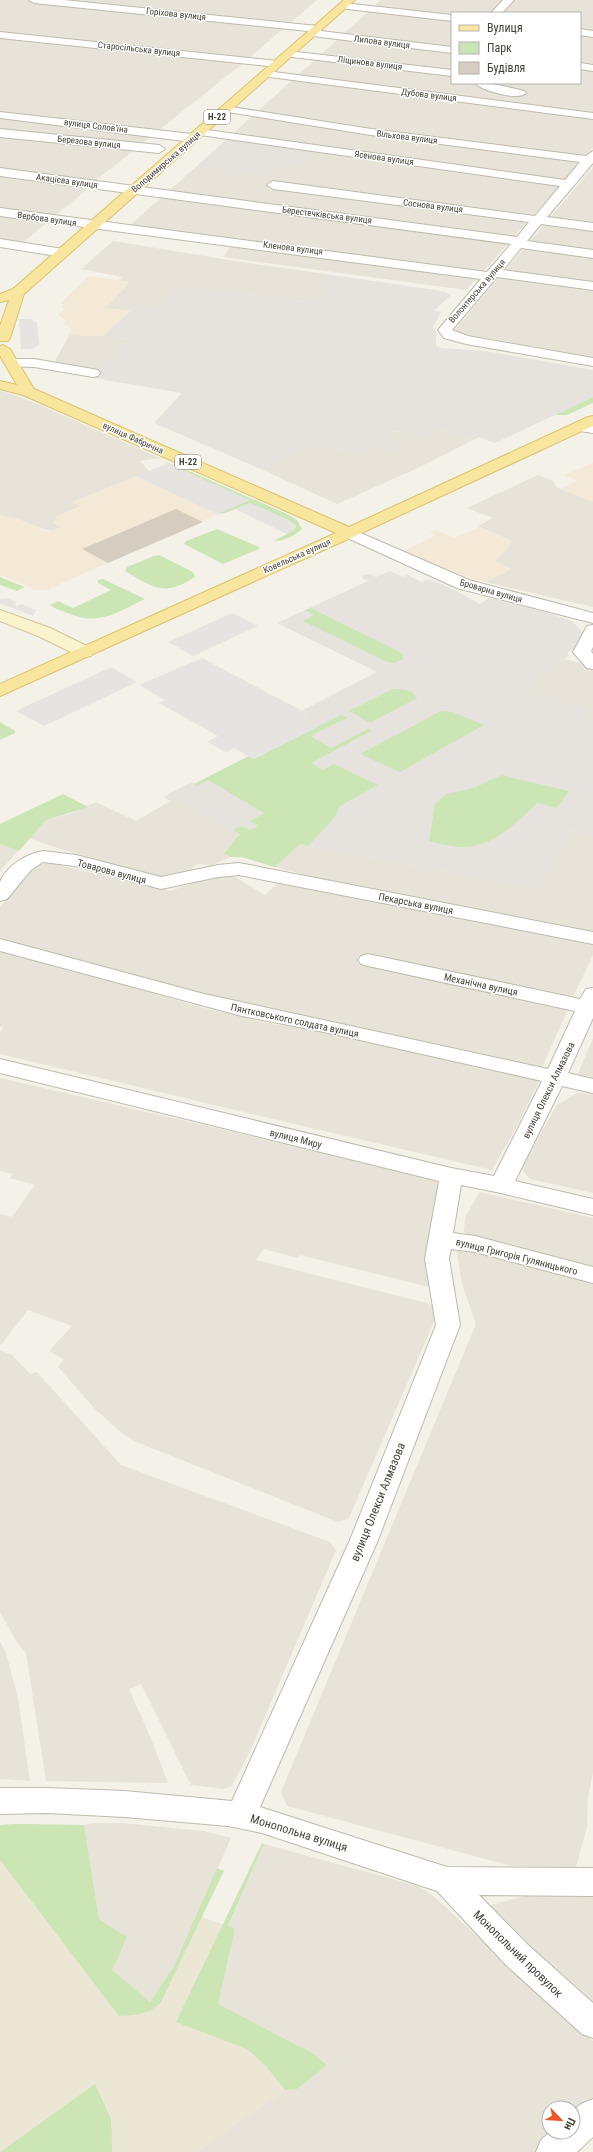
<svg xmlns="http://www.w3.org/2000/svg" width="593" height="2152" viewBox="0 0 593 2152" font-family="'Roboto Condensed',sans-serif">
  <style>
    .residential { fill: #e7e3d8 }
    .commercial { fill: #f4e9d6 }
    .industrial { fill: #e6e3de }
    .education { fill: #ece7d4 }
    .green { fill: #cce5b5 }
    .parking { fill: #e5e4e1 }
    .building { fill: #d5cec0 }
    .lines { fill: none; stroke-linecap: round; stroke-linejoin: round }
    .minor-casing { stroke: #bfbaac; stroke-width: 2 }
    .secondary-casing { stroke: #d0c69c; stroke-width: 2 }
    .primary-casing { stroke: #dcc36f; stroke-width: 2 }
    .minor { fill: #fff; fill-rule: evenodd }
    .secondary { fill: #fbf3cc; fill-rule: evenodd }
    .primary { fill: #f8e59e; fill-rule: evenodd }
    .labels { text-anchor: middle; stroke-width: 3; stroke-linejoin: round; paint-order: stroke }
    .far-street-label { font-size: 9px; fill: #474238; stroke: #fff }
    .shield { fill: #fff; stroke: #7e7b74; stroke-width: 1 }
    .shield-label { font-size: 9px; font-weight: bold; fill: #474238 }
    .street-label { font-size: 10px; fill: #474238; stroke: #fff }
    .near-street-label { font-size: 12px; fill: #474238; stroke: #fff }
  </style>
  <rect width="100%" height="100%" fill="#f4f1e9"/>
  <path class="residential" d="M0,0H317L242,64L94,182L0,170Z
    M381,0H593V32L580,31V13H452V16L373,7Z
    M369,11L452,20V83H580V34L593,36V148L482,273L127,228L197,166L259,175L271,164L296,168L227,139Z
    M593,167V357L458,333L456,330L457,327Z
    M0,174L91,186L52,218L0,211Z
    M0,214L50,220L21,244L0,241Z
    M113,241L254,264L332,275L318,285L326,291L313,303L223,291L178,289L155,309L134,307L129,311L105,308L129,282L119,280L122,277L81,269Z
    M233,243L479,276L466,290L223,257Z
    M69,335L103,336L131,340L101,369L54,363Z
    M0,390L35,403L160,458L140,461L149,471L73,502L81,506L55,517L59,520L53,522L62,527L51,531L0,515Z
    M440,429L473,440L422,466L337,504L265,471L308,444L354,451H370L390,432L397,431L421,437Z
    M538,475L553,481L558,488L593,502V607L485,582L511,569L494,561L507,549L511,541L478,526L493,518L467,508Z
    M564,659L593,666V720L582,718L587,709L549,700L522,690Z
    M177,797L240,834L224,852L231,857L212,865L197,864L189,871L177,876L152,877L42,843L30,838L0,871V829L30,838L46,820L69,814L96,802L136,821Z
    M571,831L593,835V932L319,878L275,867L300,844L539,889Z
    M50,863L170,891L222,873L232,875L265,895L278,883L285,881L593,945V955L573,997H564L369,954L363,963L569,1008L542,1067L515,1061L514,1062L315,1018L291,1016L197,995L0,942V907L34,868L39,865Z
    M2,951L73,969L192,1005L272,1024L338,1033L540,1079L518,1124L492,1170L264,1117L0,1054V1032L4,1027L0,1026V953Z
    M593,1038V1079L577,1076Z
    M0,1078L212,1127L438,1181L425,1262L429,1287L300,1255L298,1258L264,1249L256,1260L426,1303L435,1307L438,1312L349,1518L338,1522L139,1443L124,1435L96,1410L58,1367L64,1359L49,1351L72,1326L28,1310L0,1346V1214L12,1217L35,1185L10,1178L13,1174L0,1171Z
    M577,1093L593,1094V1193L530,1179L521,1168L557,1105Z
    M480,1192L593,1218V1269L468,1235L464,1232L465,1217Z
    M462,1247L593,1280V1772L588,1798L587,1827L576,1867L512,1866L287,1806L281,1792L476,1324L462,1284L457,1252Z
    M0,1350L12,1355L30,1374L37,1372L121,1465L330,1542L336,1550L251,1749L232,1786L224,1789L191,1785L141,1684L129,1689L150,1736L168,1783L46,1781L26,1653L18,1644L0,1612Z
    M0,1641L6,1653L18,1698L30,1781L0,1779Z
    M93,1823H122L204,1831L231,1838L174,1966L150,2002L111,1970L126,1937L99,1919L84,1825Z
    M264,1844L418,1886L431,1894L593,2041V2098L573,2117V2108H549V2132H557L536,2152H196L285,2090L297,2089L327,2065L310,2052L218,2004L235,1929L228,1927Z
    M593,1890V2007L487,1906L540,1892Z"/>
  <path class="commercial" d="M89,276L130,282L106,308L129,311L103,336L69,335L71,329L64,324L66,321L58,315L65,309L62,308L64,304H60Z
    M593,463V502L560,489L577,481L565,475Z
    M167,464L250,500L51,588L50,590H32L33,588L0,575V515L18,519L50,532L62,527L53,522L59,520L54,517L81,506L73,502Z
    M479,527L511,541L507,549L495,561L511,569L485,582L469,578L404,551L435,536L430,532L436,530L454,538Z"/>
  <path class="industrial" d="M227,139L315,151L296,168L271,164L259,175L197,166Z
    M332,275L442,291L451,295L434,311L441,312L433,328L436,331V346L441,348L486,351L593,370V397L495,443L479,437L473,440L440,429L421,437L396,431L390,432L386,437L407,444L391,452L376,446L370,451H354L308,444L265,471L154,423L182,393L88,377L97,368L101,369L131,340L103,336L134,307L155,309L179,287L223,291L313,303L326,291L318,285Z
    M390,571L403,577L407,575L422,582L428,579L449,587L480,604L489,598L545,612L572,621L586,636L582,643L568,652V656L523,690L549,700L588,709L582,718L593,720V835L571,831L539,889L300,844L275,867L242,857H231L224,853L240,834L177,797L170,801L163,797L191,782L195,784L249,756L254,759L317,727L303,719L310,715L301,711L377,672L277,623L368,581L362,578L363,575L370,574L376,577Z"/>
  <path class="education" d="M16,1824L84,1825L99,1919L127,1937L112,1970L150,2002L174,1966L197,1915L235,1929L218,2004L310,2052L327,2065L297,2089L285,2090L196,2152H0V1825Z"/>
  <path class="green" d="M593,397V403L567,415H555Z
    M162,461L182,468L287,514L297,520L302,529C296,535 282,542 274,541L294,530L296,526L290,521L250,503L225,513L217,514L249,500Z
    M217,529L259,547V549L223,564L184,544L186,541Z
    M159,555L193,572L195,577C164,597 154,588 125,571L127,567L154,556Z
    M0,577L25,587L17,591L0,585Z
    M103,579L145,599C118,612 100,626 70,614C63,611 55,609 50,605L58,601L73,608L111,590L98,583V580Z
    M311,608L400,652L403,656V659L395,663L387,662L303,621L314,615L305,610Z
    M393,689C402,689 413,689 417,698L370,723L349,711Z
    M441,711L453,712L484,725L400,772L360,754Z
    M341,715L347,718L310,736L331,748L368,729L371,731L311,763L323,770L334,764L378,785L340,806L335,817L308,846L300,844L275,867L242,857H231L224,853L240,834L233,830L241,826L249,830L258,826L250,821L264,813L208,780L197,786L194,784L249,756L254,759Z
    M0,722L15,731V733L0,740Z
    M501,775L569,791L557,808L537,803C516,823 491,849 459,847C449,846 439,843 429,841L435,804L446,794L474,788Z
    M63,794L88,807L46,820L19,851L0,844V824Z
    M16,1824L84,1825L99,1919L127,1937L112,1970L150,2002L174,1966L217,1868L224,1871L161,2002C149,2015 135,2015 119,2016L0,1860V1825Z
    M262,1843L264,1844L228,1926L235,1929L218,2004L310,2052L327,2065L297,2089L285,2090L266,2066L247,2049L176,2022Z
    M95,2084L111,2119L112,2152H0Z"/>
  <path class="parking" d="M19,319H31L37,323L39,345L33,349H21Z
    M167,464L250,500L217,514L136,476Z
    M250,503L290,521L295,525L294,530L287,534L235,509Z
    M6,598L17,602L14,604L17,606L21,604L36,610L33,616L0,603V599Z
    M232,613L258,626L193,656L168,642Z
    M202,658L310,715L303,719L318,727L253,759L234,748L226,752L207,742L218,736L159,703L165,700L139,685Z
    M111,667L137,682L44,726L16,711Z"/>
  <path class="building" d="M176,509L203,522L108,563L82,549Z"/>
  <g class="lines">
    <g class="minor-casing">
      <path id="minor" d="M29,0H64L317,26L321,27V31L452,47V53L312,36L308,35V31L34,3Z
        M503,0H514L502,13H491Z
        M343,3L452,15V21L339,8V4Z
        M580,29L593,31V37L580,35Z
        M0,32L277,61L282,64L277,67L0,38Z
        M288,51L452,70V76L284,56L283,54Z
        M580,63L593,65V71L580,69Z
        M266,71L593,113V119L262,76L260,74L262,72Z
        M475,83C490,83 509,87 524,91L526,93C519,101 482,91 475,83Z
        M225,106L371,129L586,156L593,151V163L547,217L593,223V231L541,224L527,241L593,250V258L521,248L503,270L593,282V290L497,277L452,330L468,336L593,358V366L466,344L444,338L438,330L481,279L0,216V208L487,272L511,244L0,176V168L517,237L529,222L273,189L267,185L273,181L535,216L560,186L200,135L194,132L200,129L565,180L580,162L371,135L221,111L219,109Z
        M0,112L192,134L198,138L192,142L0,118Z
        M0,129L159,145L165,149L159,153L0,137Z
        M0,239L63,249L69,253L63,257L0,247Z
        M13,359H34L93,369L98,370L100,373L98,376L93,377L34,367L8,366L6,363L8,360Z
        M578,423L593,425V433L573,430L571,427L573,424Z
        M349,528L469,580L593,613V623L457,588L343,536L341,533L343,530Z
        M593,625V647L591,651L593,654V669L587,668L573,652L587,626Z
        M43,851L76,855L161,877L218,865L239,863L593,932V944L239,875L218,877L161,889L75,866L43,862L31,870L7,899L0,901C0,896 0,887 0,882C7,865 27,854 43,851Z
        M0,939L204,994L548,1069L575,1011L368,966L361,964L358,960L361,956L368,954L580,999L586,989L593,988V1018L568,1073L593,1079V1093L562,1086L515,1181L593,1199V1215L501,1193L461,1185L453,1233L475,1236L593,1267V1283L475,1252L451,1249L449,1259L460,1325L378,1540L260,1807L447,1867L593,1868V1896L479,1895L528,1945L593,2003V2038L582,2034L506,1965L437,1891L262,1833L228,1826L125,1817L47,1813L0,1814V1788H47L125,1791L232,1801L350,1540L436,1325L425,1259L439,1181L0,1073V1059L451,1168L494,1176L542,1081L324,1032L242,1016L0,951Z
        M593,2099V2137L577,2152H536L541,2140L550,2132H573V2111L581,2104Z"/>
    </g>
    <g class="secondary-casing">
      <path id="secondary" d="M0,610L50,628L91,648L94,652L91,656L85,657L79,656L38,636L0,621Z"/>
    </g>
    <g class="primary-casing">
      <path id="primary" d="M344,0H355L24,294L10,338L8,341H0V326L9,300L0,302V294L13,289Z
        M3,345L10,349L34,389L349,527L588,417L593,416V426L355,536L0,696V684L336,533L23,395L0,389V381L17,385L0,356V346Z"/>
    </g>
    <use href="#minor" class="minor"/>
    <use href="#secondary" class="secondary"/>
    <use href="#primary" class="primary"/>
  </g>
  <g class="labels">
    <g class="far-street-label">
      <text transform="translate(176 14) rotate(6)" y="3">Горіхова вулиця</text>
      <text transform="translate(382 42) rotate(7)" y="3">Липова вулиця</text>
      <text transform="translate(139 49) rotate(6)" y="3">Старосільська вулиця</text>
      <text transform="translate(370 63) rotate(7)" y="3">Ліщинова вулиця</text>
      <text transform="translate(429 95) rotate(7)" y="3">Дубова вулиця</text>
      <text transform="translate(96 126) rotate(7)" y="3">вулиця Солов'їна</text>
      <text transform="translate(407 137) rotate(7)" y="3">Вільхова вулиця</text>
      <text transform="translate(89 142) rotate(6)" y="3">Березова вулиця</text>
      <text transform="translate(384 158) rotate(8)" y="3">Ясенова вулиця</text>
      <text transform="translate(166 162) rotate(-41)" y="3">Володимирська вулиця</text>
      <text transform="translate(67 181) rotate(8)" y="3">Акацієва вулиця</text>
      <text transform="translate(433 206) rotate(7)" y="3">Соснова вулиця</text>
      <text transform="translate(327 215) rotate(7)" y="3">Берестечківська вулиця</text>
      <text transform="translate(47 219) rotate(8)" y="3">Вербова вулиця</text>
      <text transform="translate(293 248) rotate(7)" y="3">Кленова вулиця</text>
      <text transform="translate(477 291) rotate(-49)" y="3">Волонтерська вулиця</text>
      <text transform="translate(133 438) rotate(24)" y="3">вулиця Фабрична</text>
      <text transform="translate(297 556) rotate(-24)" y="3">Ковельська вулиця</text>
      <text transform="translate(491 591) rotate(16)" y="3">Броварна вулиця</text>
    </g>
    <g class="shield">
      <rect x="204" y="110" width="26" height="14" rx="3"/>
      <rect x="175" y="455" width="26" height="14" rx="3"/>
    </g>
    <g class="shield-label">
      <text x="217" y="120">Н-22</text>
      <text x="188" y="465">Н-22</text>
    </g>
    <g class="street-label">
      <text transform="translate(112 871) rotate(15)" y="4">Товарова вулиця</text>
      <text transform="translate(416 903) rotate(11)" y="4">Пекарська вулиця</text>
      <text transform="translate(481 984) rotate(12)" y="4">Механічна вулиця</text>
      <text transform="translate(295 1020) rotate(12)" y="4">Пянтковського солдата вулиця</text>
      <text transform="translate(548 1090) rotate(-64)" y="4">вулиця Олекси Алмазова</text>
      <text transform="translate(296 1138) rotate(14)" y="4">вулиця Миру</text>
      <text transform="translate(517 1256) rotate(14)" y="4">вулиця Григорія Гуляницького</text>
    </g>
    <g class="near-street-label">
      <text transform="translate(378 1502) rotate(-68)" y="4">вулиця Олекси Алмазова</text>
      <text transform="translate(299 1833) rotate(17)" y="4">Монопольна вулиця</text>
      <text transform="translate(518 1954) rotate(44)" y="4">Монопольний провулок</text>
    </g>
  </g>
  <rect x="451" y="12" width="130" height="72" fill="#ffffff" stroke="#b5b3af"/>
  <rect x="459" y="25" width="20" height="6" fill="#f8e59e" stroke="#b5b3af"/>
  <text x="487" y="32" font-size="12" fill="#474238">Вулиця</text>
  <rect x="459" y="42" width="20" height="12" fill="#cce5b5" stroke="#b5b3af"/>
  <text x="487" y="52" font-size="12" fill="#474238">Парк</text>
  <rect x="459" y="62" width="20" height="12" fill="#d5cec0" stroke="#b5b3af"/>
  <text x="487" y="72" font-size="12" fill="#474238">Будівля</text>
  <g transform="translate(561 2120) rotate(115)"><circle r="19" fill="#ffffff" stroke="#b5b3af"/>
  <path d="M0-3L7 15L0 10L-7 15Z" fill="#ec5428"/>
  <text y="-6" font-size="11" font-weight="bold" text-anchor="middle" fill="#474238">Пн</text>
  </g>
</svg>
